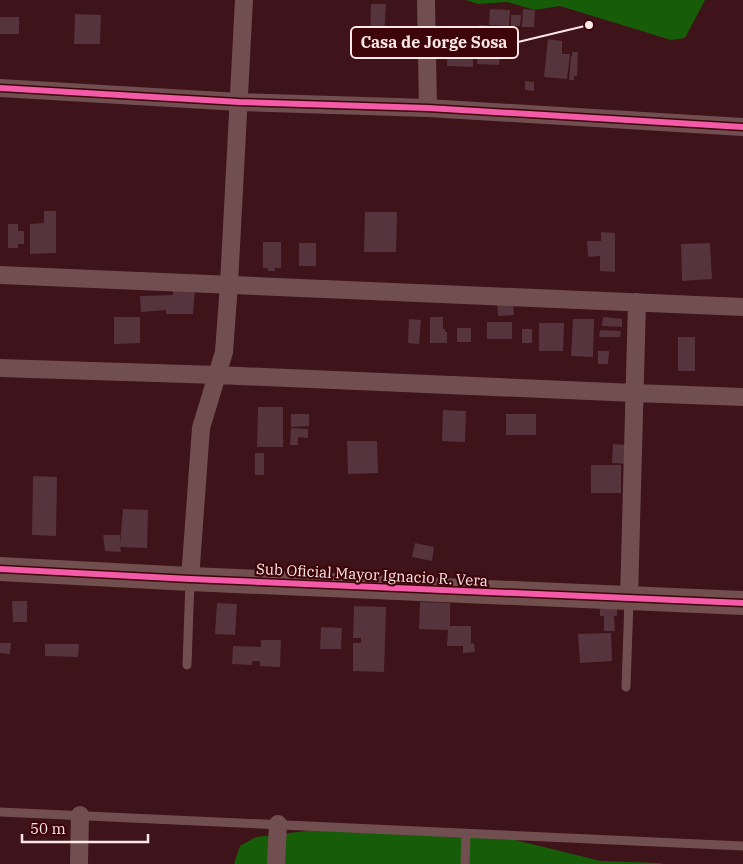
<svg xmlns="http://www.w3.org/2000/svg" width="743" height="864" viewBox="0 0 743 864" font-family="'IBM Plex Serif',serif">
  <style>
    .forest { fill: #175d09 }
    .building { fill: #56343d }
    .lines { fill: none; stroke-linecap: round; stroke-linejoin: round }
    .lane { stroke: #714f50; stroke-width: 9 }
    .street { stroke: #714f50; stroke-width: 18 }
    .secondary { stroke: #714f4f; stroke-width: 24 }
    .cycleway-casing { stroke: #3d0409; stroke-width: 9 }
    .cycleway { stroke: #f35aa7; stroke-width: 6 }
    .labels { text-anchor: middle; stroke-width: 4.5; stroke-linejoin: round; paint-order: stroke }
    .street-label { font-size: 15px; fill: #fce9e7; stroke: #3d0409 }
    .leader { fill: none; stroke: #fce9e7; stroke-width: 2 }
    .callout-dot { fill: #fce9e7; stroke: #3d0409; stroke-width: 2 }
    .callout { fill: #3d0409; stroke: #fce9e7; stroke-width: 2 }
    .callout-label { font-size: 16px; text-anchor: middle; font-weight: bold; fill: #fce9e7 }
  </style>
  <rect width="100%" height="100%" fill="#3e1319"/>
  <path class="forest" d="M466,0H705L685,38L671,40L560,6L535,10L507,2L478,4Z
    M331,828L511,839L601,861L660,863L664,864H234L240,846L256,837Z"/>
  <path class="building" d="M371,4H386L384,36L370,35Z
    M490,9L510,10L509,26L489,25Z
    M523,9L535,10L534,27H522Z
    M75,14L101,15L100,44H74Z
    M511,15H521L520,26H511Z
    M0,17H19V34H0Z
    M479,25L501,27L499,65L477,64Z
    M448,28H473V67L447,66Z
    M548,39L562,41V54H570L567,79L544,77Z
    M572,52H578L577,76H574V80H569L571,56H572Z
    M525,81L534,82V91L525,90Z
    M44,211H56V253L30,254V224L44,223Z
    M365,212H397L396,252H364Z
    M8,224H18V231H24V244H18V248H8Z
    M601,232L615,233V272L600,271V256L588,257L587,241H601Z
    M263,242H281V268H275V271H268V268H263Z
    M299,243H316V266H299Z
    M710,243L712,279L682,281L681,244Z
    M173,289L195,290L193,314H166V310L141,312L140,296L173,295Z
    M513,302L514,315L498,316L497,303Z
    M114,317H140V343L114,344Z
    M430,317H443V329H445V332H447V343H430Z
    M603,317L622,319V327L602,326Z
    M409,319L421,320L419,344L408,343Z
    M573,319H594L593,357L571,356Z
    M487,322H512V339H487Z
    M539,323H564L563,351H539Z
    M457,328H471V342H457Z
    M522,329H532V343H522Z
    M600,330L621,331L620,337H599Z
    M678,337H695V371H678Z
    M598,351H609L608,364H598Z
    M258,407H283V447H257Z
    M443,410L466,411L465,442L442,441Z
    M291,414H309V426L291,427Z
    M506,414H536V435H506Z
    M291,428L308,429V438L298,437V445H290Z
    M347,441H377L378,473L348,474Z
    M613,444L629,445L628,464L612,463Z
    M255,453H264V475H255Z
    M591,465H621V493H591Z
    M33,476L57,477L56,536L32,535Z
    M123,509L148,510L147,548L120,547L121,552L105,551L103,535H120V544Z
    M415,543L434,547L432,561L412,557Z
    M12,601H27V622H13Z
    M420,602L450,603V626H471V644L474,643L475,652L463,653V646H447L448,630L419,629Z
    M217,603L237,604L235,635L215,634Z
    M354,606L386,607L384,672L353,671V643H361V638H353Z
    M600,609H617V616H614L615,631H604V616H600Z
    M321,627L342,628L341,649H320Z
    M611,633L612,661L580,663L578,634Z
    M261,640H281L280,667L260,666V661H252V665L232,664L233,646L261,647Z
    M0,643H11L10,654L0,653Z
    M45,644H79L78,657L45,656Z"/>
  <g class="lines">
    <path class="lane" d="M187,665L190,580
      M626,687L629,600
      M0,812L743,846
      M465,864L466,833"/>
    <path class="street" d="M426,0L428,108
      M0,88L239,102L428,108L743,127
      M0,275L743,307
      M0,368L217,375L635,393L743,397
      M190,579L201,428L224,352L229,284L244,0
      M629,599L637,302
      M79,864L80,815
      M276,864L278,824"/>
    <path class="secondary" d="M0,569L190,579L743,603"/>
    <g class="cycleway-casing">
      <path id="cycleway" d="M0,88L239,102L428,108L743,127
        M0,569L190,579L743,603"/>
    </g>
    <use href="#cycleway" class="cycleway"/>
  </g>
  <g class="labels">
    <g class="street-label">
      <text transform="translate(372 575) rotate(3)" y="5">Sub Oficial Mayor Ignacio R. Vera</text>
    </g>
  </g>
  <path class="leader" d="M589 25L518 42"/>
  <circle class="callout-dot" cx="589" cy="25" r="5"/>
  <rect class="callout" x="351" y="27" width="167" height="31" rx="5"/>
  <g class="callout-label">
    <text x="434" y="48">Casa de Jorge Sosa</text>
  </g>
  <path d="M22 834v8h126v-8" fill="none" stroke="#fce9e7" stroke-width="2.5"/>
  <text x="30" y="834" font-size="15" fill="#fce9e7" stroke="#3d0409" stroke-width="4" paint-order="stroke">50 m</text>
</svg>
